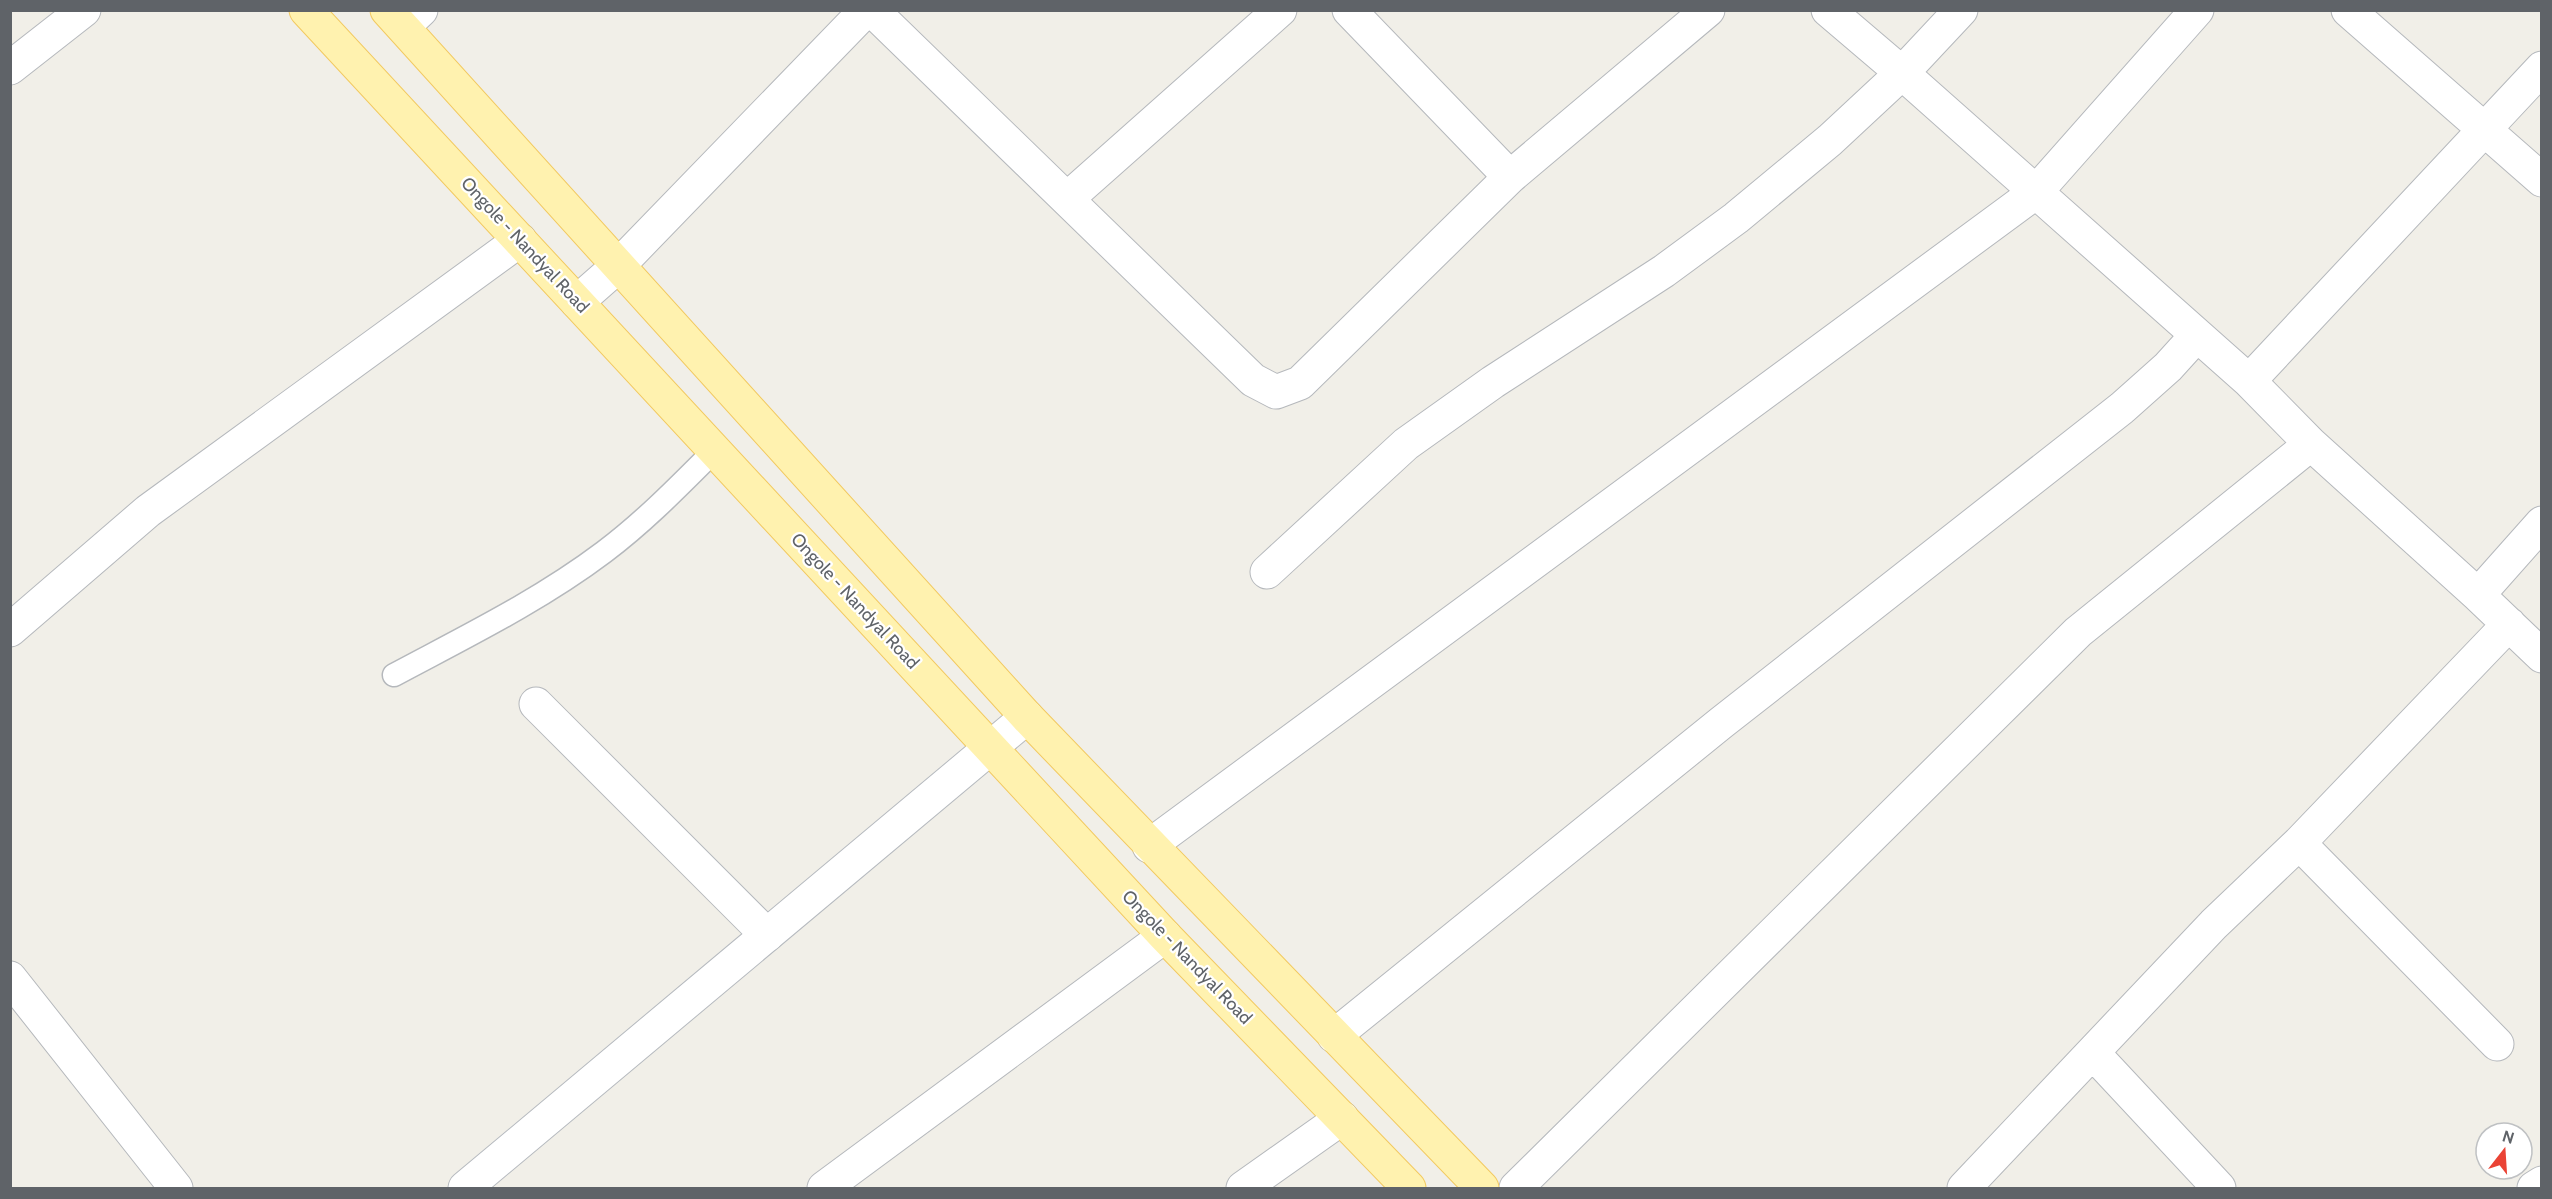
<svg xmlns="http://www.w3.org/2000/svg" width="2552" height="1199" viewBox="0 0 2552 1199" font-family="Cabin,sans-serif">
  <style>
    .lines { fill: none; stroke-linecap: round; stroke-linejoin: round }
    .lane-casing { stroke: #b5b8bc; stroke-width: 25 }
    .street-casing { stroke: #b5b8bc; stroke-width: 35 }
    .secondary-casing { stroke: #b6babf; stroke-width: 35 }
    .primary-casing { stroke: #f2c960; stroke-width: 35 }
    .lane { stroke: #fff; stroke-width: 22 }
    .street { stroke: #fff; stroke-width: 33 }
    .secondary { stroke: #fff; stroke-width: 33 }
    .primary { stroke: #fff2af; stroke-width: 33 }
    .labels { text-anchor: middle; stroke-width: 4.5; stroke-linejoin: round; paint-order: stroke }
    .street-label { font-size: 18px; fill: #5f6368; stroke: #fff }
  </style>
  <rect width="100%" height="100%" fill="#f1efe8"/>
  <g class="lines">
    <g class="lane-casing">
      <path id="lane" d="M394,675C465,637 539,601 604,552C644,522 679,486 715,450"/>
    </g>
    <g class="street-casing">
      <path id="street" d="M872,10L1253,380L1276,392L1300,383L1510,177L1708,10
        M1349,10L1510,177
        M1828,10L1902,73L2249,381L2311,444L2478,595L2542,656
        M2348,10L2542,180
        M403,27L421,10
        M10,68L84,10
        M1067,199L1280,10
        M577,302L619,265L866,10
        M2249,381L2542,68
        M1267,572L1406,444L1493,382L1664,271L1736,218L1830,140L1902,73L1961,10
        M2478,595L2542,523
        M10,630L148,511L520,240
        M536,704L767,935
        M2299,843L2497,1044
        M1149,846L2036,192L2197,10
        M10,978L176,1188
        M1334,1036L1721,723L2122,408L2168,367L2197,335
        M2093,1053L2219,1188
        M824,1188L1165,936
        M1243,1188L1342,1118
        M1516,1188L2078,632L2311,444
        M1964,1188L2214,924L2299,843L2509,624
        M2534,1188L2542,1183"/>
    </g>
    <g class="secondary-casing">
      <path id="secondary" d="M465,1188L1027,717"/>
    </g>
    <g class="primary-casing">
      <path id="primary" d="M306,10L1165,936L1409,1188
        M387,10L1027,717L1482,1188"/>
    </g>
    <use href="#lane" class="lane"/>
    <use href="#street" class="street"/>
    <use href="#secondary" class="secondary"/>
    <use href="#primary" class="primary"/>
  </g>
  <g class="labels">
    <g class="street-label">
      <text transform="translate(525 245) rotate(47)" y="6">Ongole - Nandyal Road</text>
      <text transform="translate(855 601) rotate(47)" y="6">Ongole - Nandyal Road</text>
      <text transform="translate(1187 957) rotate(46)" y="6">Ongole - Nandyal Road</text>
    </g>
  </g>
  <rect width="2552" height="1199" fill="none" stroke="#5f6368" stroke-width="24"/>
  <g transform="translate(2504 1151) rotate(17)"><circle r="28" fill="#ffffff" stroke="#bfc1c3" stroke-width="1.5"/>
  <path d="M0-4.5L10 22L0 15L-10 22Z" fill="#ea4335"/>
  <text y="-9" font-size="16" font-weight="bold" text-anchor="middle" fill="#5f6368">N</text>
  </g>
</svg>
